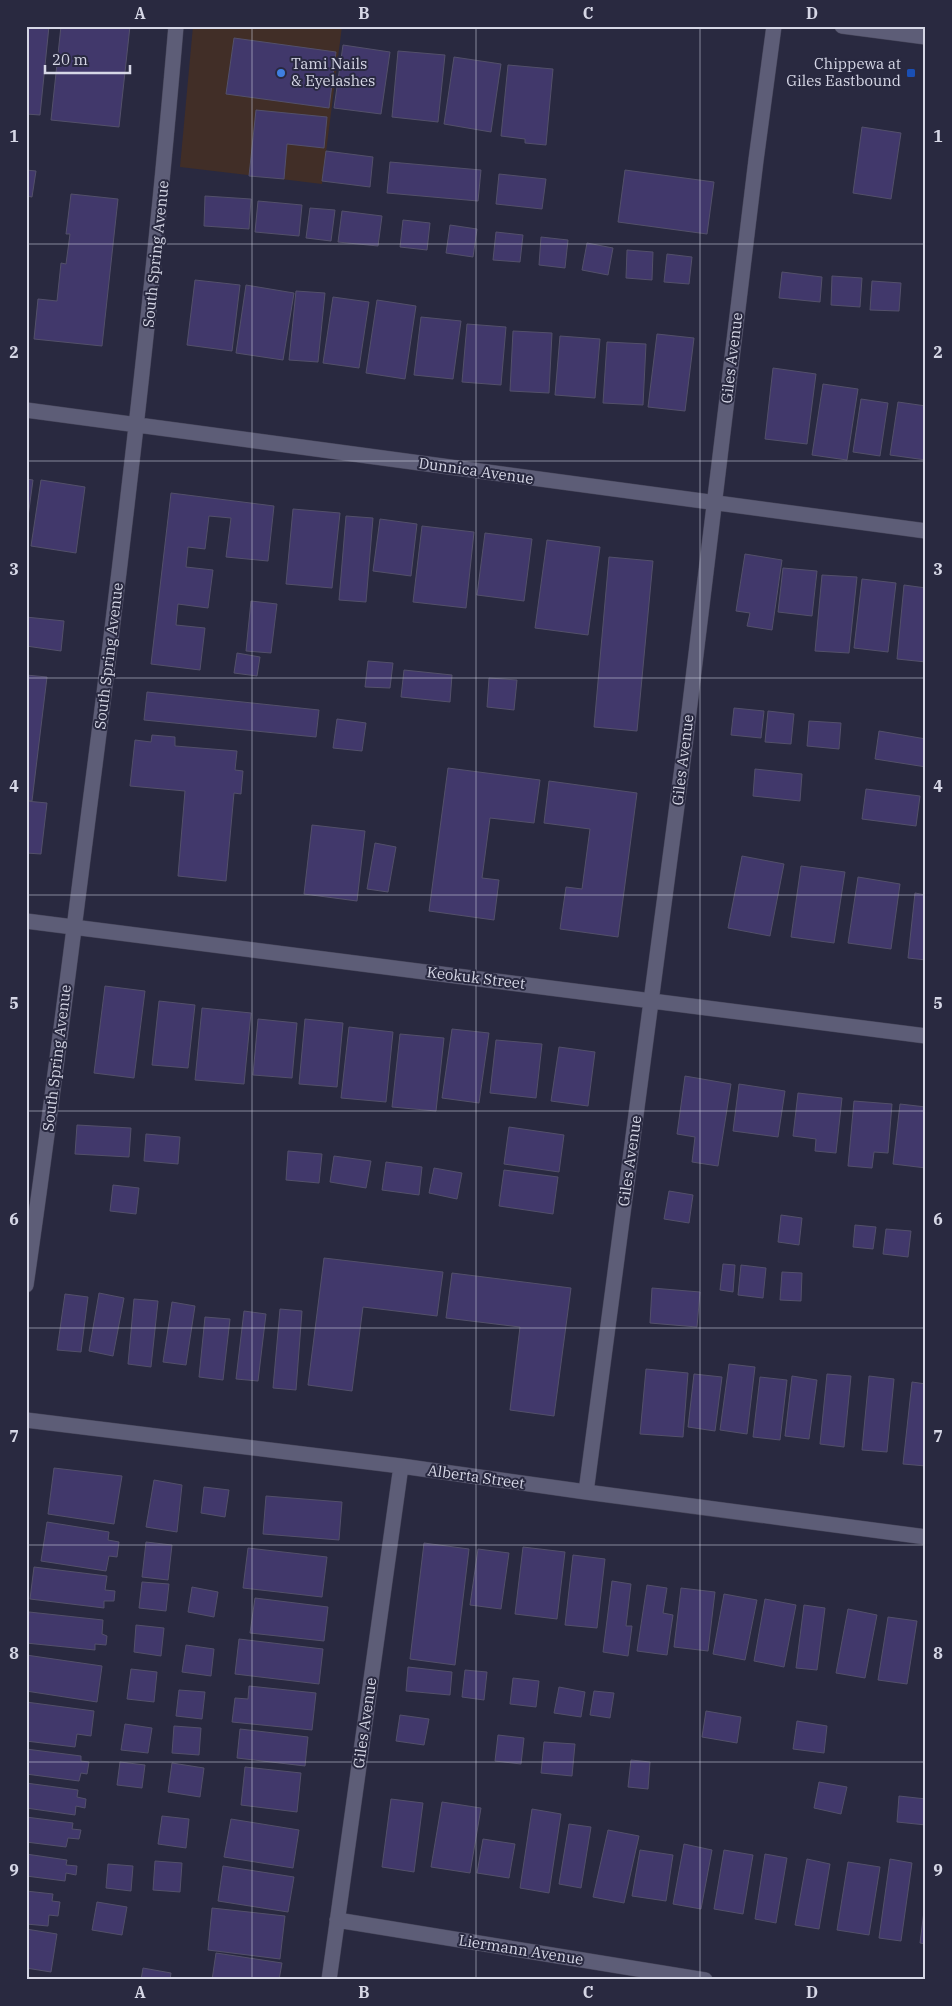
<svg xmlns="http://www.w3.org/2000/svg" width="952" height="2006" viewBox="0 0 952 2006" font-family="'IBM Plex Serif',serif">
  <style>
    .commercial { fill: #412e27 }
    .building { fill: #41386b; stroke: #53506a }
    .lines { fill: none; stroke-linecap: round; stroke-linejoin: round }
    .minor-casing { stroke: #454458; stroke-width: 16 }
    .secondary-casing { stroke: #454458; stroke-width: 16 }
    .minor { stroke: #5d5d77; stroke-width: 15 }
    .secondary { stroke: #5d5d77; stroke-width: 15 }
    .grid { fill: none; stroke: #d6d7e6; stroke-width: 1; stroke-opacity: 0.55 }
    .shop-dot { fill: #3f7fe0; stroke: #292940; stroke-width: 2 }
    .transit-dot { fill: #1a4fb4; stroke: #292940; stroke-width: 2 }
    .labels { text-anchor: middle; stroke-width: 4; stroke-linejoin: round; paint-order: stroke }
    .poi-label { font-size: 15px; fill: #d6d7e6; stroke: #292940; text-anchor: start }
    .street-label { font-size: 15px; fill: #d6d7e6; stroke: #292940 }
    .neatline { fill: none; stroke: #d6d7e6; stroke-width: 2 }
    .grid-label { font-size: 16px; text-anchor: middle; font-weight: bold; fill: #d6d7e6 }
  </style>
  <rect width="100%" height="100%" fill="#292940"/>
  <path class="commercial" d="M193,26H342L322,184L180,167Z"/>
  <path class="building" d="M26,26H49L40,115L26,114Z
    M61,26H130L119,127L51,120Z
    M234,38L336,52L329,108L226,94Z
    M343,45L390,52L381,114L334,108Z
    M398,51L445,55L438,122L392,117Z
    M454,57L501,64L491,132L444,124Z
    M508,65L553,69L546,145L525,143V139L501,136Z
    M256,110L327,117L324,148L287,144L284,179L249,176Z
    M862,127L901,133L891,199L853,193Z
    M326,151L373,157L370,187L322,181Z
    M390,162L481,170L478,201L387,193Z
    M26,170L36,171L32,197L26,196Z
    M625,170L714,182L707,234L618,222Z
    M499,174L546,179L542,209L496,204Z
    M71,194L118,199L102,346L34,339L38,299L57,301L61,263L66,264L70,234H66Z
    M205,196L251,199L249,229L204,226Z
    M258,201L302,205L299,236L255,232Z
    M310,208L335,210L331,241L306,238Z
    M342,211L382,216L378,246L338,242Z
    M403,220L430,223L427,250L400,247Z
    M450,225L477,229L473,257L446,253Z
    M496,232L523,235L520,262L493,260Z
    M541,237L568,240L565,268L539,265Z
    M587,243L613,248L608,275L582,270Z
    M627,250L653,252L652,280L626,278Z
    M667,254L692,257L689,284L664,282Z
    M782,272L822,277L820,302L779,298Z
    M832,276L862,278L860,307L831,305Z
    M195,280L240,285L232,351L187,345Z
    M872,281L901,283L899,311L870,310Z
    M246,285L294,293L283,360L236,353Z
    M296,291L325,293L318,362L289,360Z
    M333,297L369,302L359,368L323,363Z
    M377,300L416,306L405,379L366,373Z
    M421,317L461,321L453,379L414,375Z
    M467,324L506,327L501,385L462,382Z
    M513,331L552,333L549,393L510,391Z
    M657,334L694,338L685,411L648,407Z
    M560,336L600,339L595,398L555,395Z
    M607,342L646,344L643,405L603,403Z
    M773,368L816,374L807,444L765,439Z
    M823,384L858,389L847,460L812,455Z
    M861,399L888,403L880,456L853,452Z
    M898,402L926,406V460L890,455Z
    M26,479L33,480L26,532Z
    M41,480L85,487L76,553L31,546Z
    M171,493L274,506L268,561L226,557L231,518L209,516L205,549L188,547L186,567L213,570L208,608L178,604L176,625L205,628L200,670L151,664Z
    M293,509L340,513L332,588L286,584Z
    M346,516L373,518L366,602L339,600Z
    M380,519L417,524L411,576L373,571Z
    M422,526L474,532L466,608L413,602Z
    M485,533L532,539L524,601L477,595Z
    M547,540L600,547L588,635L535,628Z
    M745,554L782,560L772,630L747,626L750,613L736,611Z
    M609,557L653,561L637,731L594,727Z
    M783,568L817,571L812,616L778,612Z
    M822,575L857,577L849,653L815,651Z
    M862,579L896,583L888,652L854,648Z
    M904,585L926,588V662L897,659Z
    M251,601L277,604L271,653L246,651Z
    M26,617L64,621L61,651L26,646Z
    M237,653L260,657L257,676L234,673Z
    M368,661L393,663L390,688L365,687Z
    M404,670L452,675L450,702L401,697Z
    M26,675L47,677L32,801L26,800Z
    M489,678L517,680L514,710L487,707Z
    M147,692L319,710L316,737L144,720Z
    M734,708L764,711L761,738L731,735Z
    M768,711L794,714L791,744L765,742Z
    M337,719L366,723L362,751L333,748Z
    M809,721L841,723L839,749L807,746Z
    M879,731L926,739V767L875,759Z
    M152,735L175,737V746L237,751L235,770L243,771L241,794L234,793L226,881L178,876L185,791L130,786L135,740L151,742Z
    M448,768L540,780L534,823L490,818L482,878L499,880L494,920L429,911Z
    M755,769L802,774L800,801L753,796Z
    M549,781L637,793L618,937L560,929L566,887L582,889L590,829L544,823Z
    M866,789L920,796L916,826L862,819Z
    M26,801L47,803L41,854L26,853Z
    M312,825L365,831L357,901L304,894Z
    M375,843L396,847L388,892L367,889Z
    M742,856L784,864L770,936L728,928Z
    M801,866L845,872L834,943L791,937Z
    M858,877L900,884L891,949L848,943Z
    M915,893L926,895V960L908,958Z
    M105,986L145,991L134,1078L94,1073Z
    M159,1001L195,1005L188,1068L152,1065Z
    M202,1008L251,1013L244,1084L195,1080Z
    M258,1019L297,1023L292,1078L253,1075Z
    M305,1019L343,1023L337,1087L299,1084Z
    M349,1027L393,1032L386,1102L341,1098Z
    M452,1029L489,1033L479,1103L442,1098Z
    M400,1034L444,1038L436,1111L392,1107Z
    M496,1040L542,1044L536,1098L490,1093Z
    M559,1047L595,1052L588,1106L551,1101Z
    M685,1076L731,1084L718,1166L692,1162L695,1137L677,1134Z
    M739,1084L785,1091L778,1137L733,1131Z
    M798,1093L842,1098L836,1153L815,1151L816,1139L793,1136Z
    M854,1101L892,1104L888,1153L874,1152L872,1168L848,1166Z
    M900,1104L926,1107V1168L893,1164Z
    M77,1125L131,1128L129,1157L75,1154Z
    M509,1127L564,1135L559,1172L504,1164Z
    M146,1134L180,1137L178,1164L144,1161Z
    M288,1151L322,1154L319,1183L286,1180Z
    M334,1156L371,1161L366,1188L330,1182Z
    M386,1162L422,1167L419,1195L382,1190Z
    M434,1168L462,1173L457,1199L429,1193Z
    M504,1170L558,1177L553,1214L499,1206Z
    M113,1185L139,1188L136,1214L110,1211Z
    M669,1191L693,1195L689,1223L664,1219Z
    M781,1215L802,1218L799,1245L778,1242Z
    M855,1225L876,1227L873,1249L853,1247Z
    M886,1229L911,1231L908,1257L883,1254Z
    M324,1258L443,1272L437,1316L363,1307L352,1391L308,1385Z
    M723,1264L735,1265L733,1292L720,1290Z
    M741,1265L766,1268L763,1298L738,1295Z
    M782,1272L802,1273L801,1301L780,1300Z
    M452,1273L571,1288L554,1416L510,1410L520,1327L446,1318Z
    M652,1288L700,1292L697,1327L650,1323Z
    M99,1293L124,1298L113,1356L89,1351Z
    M65,1294L88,1297L81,1352L57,1350Z
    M134,1299L158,1301L151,1367L128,1364Z
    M172,1302L195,1306L186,1365L163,1362Z
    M280,1309L302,1311L296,1390L273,1388Z
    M244,1311L266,1314L258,1381L236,1379Z
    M205,1317L230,1319L223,1380L199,1377Z
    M729,1364L755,1367L747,1434L720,1430Z
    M646,1369L688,1373L683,1437L640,1434Z
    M694,1374L722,1377L715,1431L688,1427Z
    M827,1374L851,1376L844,1447L820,1444Z
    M792,1376L817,1380L809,1439L785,1436Z
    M869,1376L894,1379L887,1452L862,1450Z
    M760,1377L787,1380L780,1440L753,1437Z
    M912,1382L926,1384V1466L903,1464Z
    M54,1468L122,1476L114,1524L48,1514Z
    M154,1480L182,1485L177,1532L146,1527Z
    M204,1487L229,1490L225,1517L201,1513Z
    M266,1496L342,1502L339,1540L263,1534Z
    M47,1522L109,1532L108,1540L119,1542L117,1557L109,1556L106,1571L41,1561Z
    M146,1542L172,1545L168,1580L142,1577Z
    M424,1543L469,1549L455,1665L410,1659Z
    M523,1547L565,1552L557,1619L515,1614Z
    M248,1548L327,1557L322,1597L243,1588Z
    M478,1549L509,1553L501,1609L470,1605Z
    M573,1555L605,1559L597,1628L565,1625Z
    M34,1567L107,1576L105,1590L115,1591L114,1601H104V1608L30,1599Z
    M612,1581L631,1584L626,1626H632L628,1656L603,1652Z
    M142,1582L169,1584L166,1611L139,1608Z
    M647,1585L667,1588L663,1613L673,1615L667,1655L637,1651Z
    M192,1587L218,1592L214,1617L188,1612Z
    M681,1588L715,1592L708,1651L674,1647Z
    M724,1594L757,1600L745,1660L713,1654Z
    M255,1598L328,1607L324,1641L250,1633Z
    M765,1599L796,1605L784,1667L754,1661Z
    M804,1605L825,1608L817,1670L796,1668Z
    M848,1609L877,1615L865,1678L836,1673Z
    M29,1612L103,1620L102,1634L107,1636L106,1645L95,1644V1650L26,1643Z
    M888,1617L917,1621L907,1684L878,1680Z
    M136,1625L164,1628L161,1656L134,1652Z
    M239,1639L323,1649L319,1684L235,1674Z
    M186,1645L214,1649L211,1676L182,1672Z
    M26,1655L102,1666L97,1702L26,1691Z
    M408,1667L452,1672L450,1695L406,1691Z
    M131,1669L157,1672L154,1702L127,1699Z
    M465,1670L487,1672L484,1700L462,1697Z
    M513,1678L539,1681L536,1707L510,1704Z
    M249,1686L316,1693L312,1730L232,1722L235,1698L248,1699Z
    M559,1687L585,1692L581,1717L554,1713Z
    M179,1690L205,1692L202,1719L176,1716Z
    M594,1691L614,1693L610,1718L590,1715Z
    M26,1702L94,1711L91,1736L77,1734L75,1747L26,1741Z
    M706,1711L741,1717L737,1743L702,1737Z
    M400,1715L429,1719L424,1745L396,1741Z
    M797,1721L827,1726L824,1753L793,1749Z
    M125,1724L152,1728L148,1753L121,1750Z
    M174,1726L201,1728L199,1755L172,1753Z
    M240,1729L308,1737L305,1766L237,1758Z
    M498,1735L524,1738L521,1764L495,1761Z
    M544,1742L575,1744L572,1776L541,1773Z
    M26,1749L81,1756V1761L89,1762L87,1774L81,1773L79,1781L26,1774Z
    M631,1760L650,1762L648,1789L628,1787Z
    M120,1762L145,1765L142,1788L117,1785Z
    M172,1763L204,1768L200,1797L168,1792Z
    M245,1767L301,1773L297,1812L241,1805Z
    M819,1782L847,1787L841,1814L814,1808Z
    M26,1783L78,1790L77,1797L86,1799L85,1808L76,1806L75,1815L26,1808Z
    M899,1796L926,1799V1825L897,1822Z
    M391,1799L423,1803L414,1872L382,1867Z
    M442,1802L481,1808L470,1873L431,1867Z
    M532,1809L561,1814L549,1893L520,1888Z
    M162,1816L189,1819L186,1848L158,1844Z
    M26,1817L73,1823L72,1829L81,1830L79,1839L68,1838L66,1847L26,1842Z
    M231,1819L299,1830L293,1868L224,1857Z
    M569,1824L591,1827L581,1888L559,1884Z
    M608,1830L639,1836L624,1903L593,1897Z
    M483,1839L515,1844L509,1878L477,1873Z
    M684,1844L712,1850L701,1909L673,1904Z
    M640,1850L673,1855L666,1901L632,1896Z
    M724,1850L753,1855L743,1914L714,1909Z
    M26,1854L67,1860L66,1865L77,1866L76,1875L66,1873L65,1881L26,1876Z
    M765,1854L787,1858L776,1923L755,1919Z
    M807,1859L830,1864L819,1929L795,1925Z
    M890,1859L912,1863L901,1941L879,1938Z
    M155,1861L182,1863L180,1892L153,1890Z
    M848,1862L880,1867L869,1935L837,1930Z
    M108,1864L133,1866L131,1891L106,1888Z
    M223,1866L294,1877L288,1912L218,1901Z
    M26,1891L53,1894L52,1901L60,1902L58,1916L49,1915L48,1926L26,1924Z
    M926,1895V1944L920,1943Z
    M97,1902L127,1907L122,1935L92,1930Z
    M212,1908L285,1916L280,1959L208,1950Z
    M26,1929L57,1934L51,1972L26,1968Z
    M216,1953L282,1963L279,1980H212Z
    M143,1968L171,1973L170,1980H141Z"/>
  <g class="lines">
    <g class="minor-casing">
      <path id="minor" d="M26,410L926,531
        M26,921L926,1036
        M26,1285C49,1127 69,969 89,811C123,550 154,289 176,26
        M26,1420L401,1466L586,1492L926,1537
        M586,1492L685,745L756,160L774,26
        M337,1920L705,1980
        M329,1980L401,1466"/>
    </g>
    <g class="secondary-casing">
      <path id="secondary" d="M842,26L926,37"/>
    </g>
    <use href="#minor" class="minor"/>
    <use href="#secondary" class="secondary"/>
  </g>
  <path class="grid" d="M252,26V1980M476,26V1980M700,26V1980M26,244H926M26,461H926M26,678H926M26,895H926M26,1111H926M26,1328H926M26,1545H926M26,1762H926"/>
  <circle class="shop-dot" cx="281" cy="73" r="5"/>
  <rect class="transit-dot" x="906" y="68" width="10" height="10" rx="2.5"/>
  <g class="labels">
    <g class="poi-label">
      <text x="291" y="69">Tami Nails<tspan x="291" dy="17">&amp; Eyelashes</tspan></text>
      <text x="901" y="69" text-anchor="end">Chippewa at<tspan x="901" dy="17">Giles Eastbound</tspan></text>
    </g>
    <g class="street-label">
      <text transform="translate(156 254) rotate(-84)" y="5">South Spring Avenue</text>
      <text transform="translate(732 358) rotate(-83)" y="5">Giles Avenue</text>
      <text transform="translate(476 471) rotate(8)" y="5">Dunnica Avenue</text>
      <text transform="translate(109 656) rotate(-83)" y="5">South Spring Avenue</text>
      <text transform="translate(683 760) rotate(-83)" y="5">Giles Avenue</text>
      <text transform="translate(476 978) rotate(7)" y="5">Keokuk Street</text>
      <text transform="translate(57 1058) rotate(-83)" y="5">South Spring Avenue</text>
      <text transform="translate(630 1161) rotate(-82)" y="5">Giles Avenue</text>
      <text transform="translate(476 1477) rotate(8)" y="5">Alberta Street</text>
      <text transform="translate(365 1723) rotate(-82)" y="5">Giles Avenue</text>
      <text transform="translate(521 1950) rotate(9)" y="5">Liermann Avenue</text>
    </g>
  </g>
  <rect width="952" height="2006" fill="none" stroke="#292940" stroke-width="55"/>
  <path d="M45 65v8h85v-8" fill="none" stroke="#d6d7e6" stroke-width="2.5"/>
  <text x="52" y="65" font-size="15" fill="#d6d7e6" stroke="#292940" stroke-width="4" paint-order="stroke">20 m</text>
  <rect x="28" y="28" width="896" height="1950" class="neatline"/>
  <g class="grid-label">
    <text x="140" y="19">A</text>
    <text x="364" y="19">B</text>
    <text x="588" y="19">C</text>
    <text x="812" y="19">D</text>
    <text x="14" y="142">1</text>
    <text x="938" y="142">1</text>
    <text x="14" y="358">2</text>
    <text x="938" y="358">2</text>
    <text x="14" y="575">3</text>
    <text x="938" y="575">3</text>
    <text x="14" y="792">4</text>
    <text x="938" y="792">4</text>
    <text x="14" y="1009">5</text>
    <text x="938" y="1009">5</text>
    <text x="14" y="1225">6</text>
    <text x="938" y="1225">6</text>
    <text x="14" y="1442">7</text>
    <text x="938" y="1442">7</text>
    <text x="14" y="1659">8</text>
    <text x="938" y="1659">8</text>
    <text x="14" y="1876">9</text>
    <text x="938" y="1876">9</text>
    <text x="140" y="1998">A</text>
    <text x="364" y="1998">B</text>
    <text x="588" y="1998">C</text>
    <text x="812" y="1998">D</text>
  </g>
</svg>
